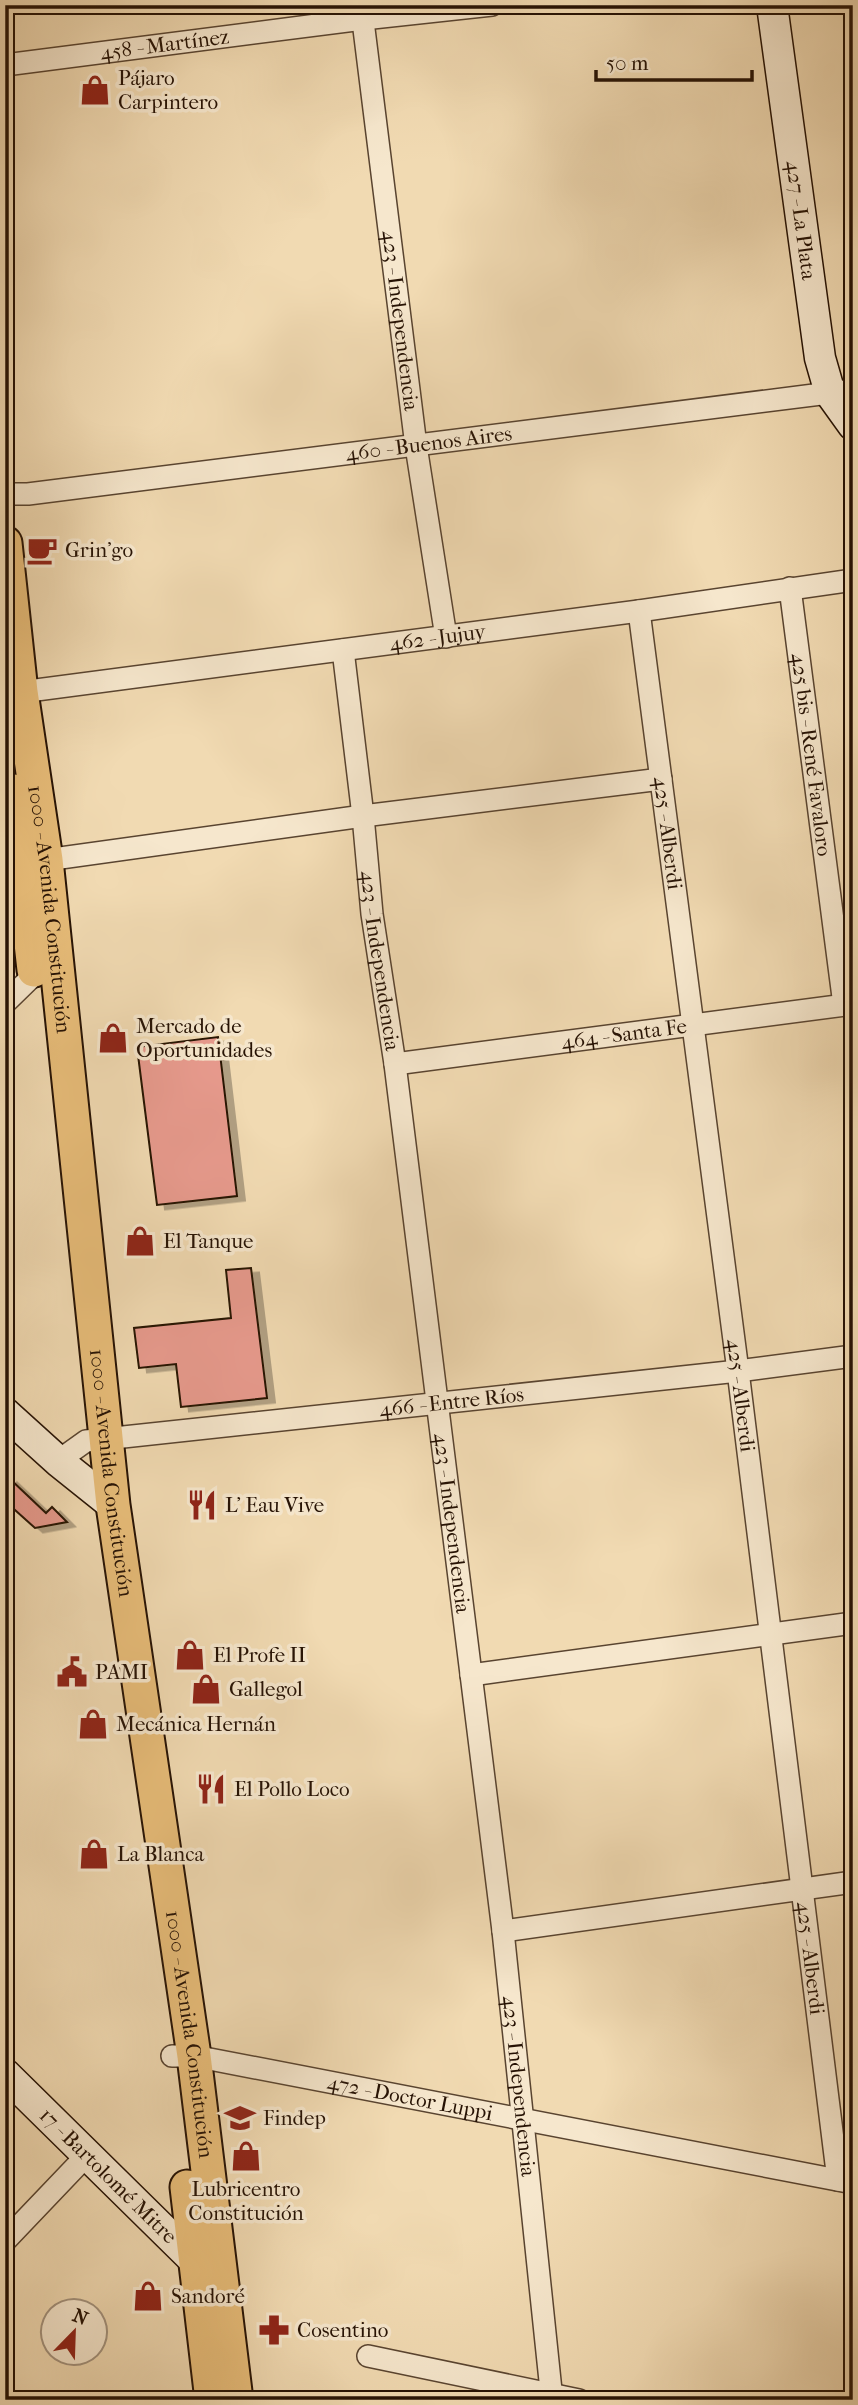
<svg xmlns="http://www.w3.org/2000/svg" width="858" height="2405" viewBox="0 0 858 2405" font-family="'IM FELL French Canon',serif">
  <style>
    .building { fill: #e79a8d; stroke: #261204; stroke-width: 2; filter: url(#shadow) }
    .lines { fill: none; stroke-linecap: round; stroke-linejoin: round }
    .street-casing { stroke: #594430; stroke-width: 24 }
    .secondary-casing { stroke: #261204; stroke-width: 33 }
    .primary-casing { stroke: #261204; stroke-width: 37 }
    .street { stroke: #f6e7cd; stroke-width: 21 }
    .secondary { stroke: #f6e7cd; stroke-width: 30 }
    .primary { stroke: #e8bd79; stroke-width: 33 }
    .labels { text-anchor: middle; stroke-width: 7; stroke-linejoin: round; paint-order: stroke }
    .street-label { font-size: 21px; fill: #261204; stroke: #f6e7cd }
    .poi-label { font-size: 21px; fill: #261204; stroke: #f6e7cd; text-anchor: start }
  </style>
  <defs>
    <filter id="shadow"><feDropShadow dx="8" dy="4.5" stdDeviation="0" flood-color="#0004"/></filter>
  </defs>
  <rect width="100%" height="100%" fill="#f1dab2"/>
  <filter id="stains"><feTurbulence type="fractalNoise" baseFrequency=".00286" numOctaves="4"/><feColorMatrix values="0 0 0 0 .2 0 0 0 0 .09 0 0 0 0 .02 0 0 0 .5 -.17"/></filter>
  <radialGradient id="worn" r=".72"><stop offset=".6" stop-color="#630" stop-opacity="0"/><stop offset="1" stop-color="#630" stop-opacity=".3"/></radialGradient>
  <path class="building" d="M218,1037L237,1196L157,1205L137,1047Z
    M251,1268L267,1398L181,1407L176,1364L139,1368L134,1328L231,1318L226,1270Z
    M9,1478L46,1513L52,1507L67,1522L35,1528L5,1501V1482Z"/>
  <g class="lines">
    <g class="street-casing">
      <g id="street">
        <path id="s1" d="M361,5L416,446L446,637"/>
        <path id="s2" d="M5,65L363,19L492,5"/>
        <path id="s3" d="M5,494H28L853,390"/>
        <path id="s4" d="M790,588L844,1005"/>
        <path id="s5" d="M639,611L738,1371L838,2180"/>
        <path id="s6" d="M343,650L363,816L372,914L395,1064L503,1931L552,2400"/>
        <path id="s7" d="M21,692L639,611L853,580"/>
        <path d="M46,860L363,816L661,779"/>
        <path d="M5,1003L44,965"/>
        <path id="s8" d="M395,1064L853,1004"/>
        <path id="s9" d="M58,1461L86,1441L738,1371L853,1356"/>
        <path d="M471,1675L853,1623"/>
        <path d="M503,1931L853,1882"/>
        <path id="s10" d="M172,2056H194L853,2183"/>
        <path d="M5,2241L87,2155"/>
        <path d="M368,2356L579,2400"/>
      </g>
    </g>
    <g class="secondary-casing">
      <g id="secondary">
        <path id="s11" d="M772,5L820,358L830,393L853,425"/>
        <path d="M5,1413L58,1461L113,1505"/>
        <path id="s12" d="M5,2074L196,2262L209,2260"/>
      </g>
    </g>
    <g class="primary-casing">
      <g id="primary">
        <path id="s13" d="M5,543L21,692L46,860L113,1505L194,2056L236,2400"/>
        <path d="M14,791L34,970"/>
        <path d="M187,2187L212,2400"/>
      </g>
    </g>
    <use href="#street" class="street"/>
    <use href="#secondary" class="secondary"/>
    <use href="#primary" class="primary"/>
  </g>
  <defs>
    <g id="shop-bare" transform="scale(2.415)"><path d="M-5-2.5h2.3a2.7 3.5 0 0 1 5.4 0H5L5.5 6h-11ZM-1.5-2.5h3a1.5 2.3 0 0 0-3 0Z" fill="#8f2418" stroke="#f6e7cd" stroke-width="2.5" paint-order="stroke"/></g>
    <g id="cafe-bare" transform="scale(2.415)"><path d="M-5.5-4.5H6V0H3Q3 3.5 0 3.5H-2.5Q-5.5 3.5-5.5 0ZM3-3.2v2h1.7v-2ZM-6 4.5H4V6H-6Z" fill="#8f2418" stroke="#f6e7cd" stroke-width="2.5" paint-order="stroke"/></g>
    <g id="restaurant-bare" transform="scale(2.415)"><path d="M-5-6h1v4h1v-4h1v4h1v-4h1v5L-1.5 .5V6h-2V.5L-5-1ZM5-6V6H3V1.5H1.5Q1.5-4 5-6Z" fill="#8f2418" stroke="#f6e7cd" stroke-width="2.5" paint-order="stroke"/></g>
    <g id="civic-bare" transform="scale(2.415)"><path d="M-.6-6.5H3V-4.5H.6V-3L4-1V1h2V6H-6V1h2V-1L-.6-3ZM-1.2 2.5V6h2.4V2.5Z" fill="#8f2418" stroke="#f6e7cd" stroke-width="2.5" paint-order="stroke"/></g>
    <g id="university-bare" transform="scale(2.415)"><path d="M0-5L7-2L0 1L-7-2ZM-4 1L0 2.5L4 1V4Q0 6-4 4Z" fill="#8f2418" stroke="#f6e7cd" stroke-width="2.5" paint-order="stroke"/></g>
    <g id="pharmacy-bare" transform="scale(2.415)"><path d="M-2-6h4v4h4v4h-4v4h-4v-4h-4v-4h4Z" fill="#8f2418" stroke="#f6e7cd" stroke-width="2.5" paint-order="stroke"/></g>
  </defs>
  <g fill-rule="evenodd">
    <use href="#shop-bare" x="95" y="90"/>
    <use href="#cafe-bare" x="42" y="550"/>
    <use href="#shop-bare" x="113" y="1038"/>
    <use href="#shop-bare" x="140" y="1241"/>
    <use href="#restaurant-bare" x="202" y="1505"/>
    <use href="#shop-bare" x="190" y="1655"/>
    <use href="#civic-bare" x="72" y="1672"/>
    <use href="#shop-bare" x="206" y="1689"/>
    <use href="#shop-bare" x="93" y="1724"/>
    <use href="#restaurant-bare" x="211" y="1789"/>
    <use href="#shop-bare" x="94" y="1854"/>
    <use href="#university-bare" x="240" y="2118"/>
    <use href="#shop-bare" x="246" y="2156"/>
    <use href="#shop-bare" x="148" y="2296"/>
    <use href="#pharmacy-bare" x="274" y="2330"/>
  </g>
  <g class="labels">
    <g class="street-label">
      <text dy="7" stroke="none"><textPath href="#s2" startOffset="161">458 - Martínez</textPath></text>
      <text dy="7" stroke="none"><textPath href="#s11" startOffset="217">427 - La Plata</textPath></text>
      <text dy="7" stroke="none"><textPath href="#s1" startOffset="318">423 - Independencia</textPath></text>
      <text dy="7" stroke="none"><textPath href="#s3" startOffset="427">460 - Buenos Aires</textPath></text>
      <text dy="7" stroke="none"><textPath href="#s7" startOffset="420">462 - Jujuy</textPath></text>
      <text dy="7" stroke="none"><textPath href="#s4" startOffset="168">425 bis - René Favaloro</textPath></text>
      <text dy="7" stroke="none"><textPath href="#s5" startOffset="224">425 - Alberdi</textPath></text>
      <text dy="7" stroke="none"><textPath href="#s13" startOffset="369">1000 - Avenida Constitución</textPath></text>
      <text dy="7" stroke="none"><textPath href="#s6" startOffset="313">423 - Independencia</textPath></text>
      <text dy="7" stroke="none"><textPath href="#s8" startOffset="231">464 - Santa Fe</textPath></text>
      <text dy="7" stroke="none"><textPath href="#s5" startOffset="791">425 - Alberdi</textPath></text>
      <text dy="7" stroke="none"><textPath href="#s9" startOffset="402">466 - Entre Ríos</textPath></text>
      <text dy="7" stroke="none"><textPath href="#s13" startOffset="936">1000 - Avenida Constitución</textPath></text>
      <text dy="7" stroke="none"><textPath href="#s6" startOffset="880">423 - Independencia</textPath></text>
      <text dy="7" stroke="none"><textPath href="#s5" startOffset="1358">425 - Alberdi</textPath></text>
      <text dy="7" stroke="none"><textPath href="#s13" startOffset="1503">1000 - Avenida Constitución</textPath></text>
      <text dy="7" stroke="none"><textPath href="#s6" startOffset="1447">423 - Independencia</textPath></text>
      <text dy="7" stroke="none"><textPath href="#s10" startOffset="242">472 - Doctor Luppi</textPath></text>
      <text dy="7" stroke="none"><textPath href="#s12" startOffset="145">17 - Bartolomé Mitre</textPath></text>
    </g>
    <g class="poi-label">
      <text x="118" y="85">Pájaro<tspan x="118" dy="24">Carpintero</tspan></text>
      <text x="65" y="557">Grin'go</text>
      <text x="136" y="1033">Mercado de<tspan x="136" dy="24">Oportunidades</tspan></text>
      <text x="163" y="1248">El Tanque</text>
      <text x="225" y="1512">L' Eau Vive</text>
      <text x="213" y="1662">El Profe II</text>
      <text x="95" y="1679">PAMI</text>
      <text x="229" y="1696">Gallegol</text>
      <text x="116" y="1731">Mecánica Hernán</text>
      <text x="234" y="1796">El Pollo Loco</text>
      <text x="117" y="1861">La Blanca</text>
      <text x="263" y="2125">Findep</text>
      <text x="246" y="2196" text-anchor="middle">Lubricentro<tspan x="246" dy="24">Constitución</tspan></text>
      <text x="171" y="2303">Sandoré</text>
      <text x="297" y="2337">Cosentino</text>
    </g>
  </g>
  <rect width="858" height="2405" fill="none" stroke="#f1dab2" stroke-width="28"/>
  <rect x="7" y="7" width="844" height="2391" fill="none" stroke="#261204" stroke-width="3.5"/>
  <rect x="14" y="14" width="830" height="2377" fill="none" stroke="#261204" stroke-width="2"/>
  <g transform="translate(74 2332) rotate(23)"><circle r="33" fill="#f6e7cd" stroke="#a3927d" stroke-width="2"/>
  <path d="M0-5L12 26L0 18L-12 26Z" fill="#8f2418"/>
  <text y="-10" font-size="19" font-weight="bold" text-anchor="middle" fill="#261204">N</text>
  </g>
  <path d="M596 70v10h156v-10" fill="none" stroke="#261204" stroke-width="3.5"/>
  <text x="606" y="70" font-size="21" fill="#261204" stroke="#f6e7cd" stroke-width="5" paint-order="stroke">50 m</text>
  <rect width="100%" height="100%" filter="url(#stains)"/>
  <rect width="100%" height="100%" fill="url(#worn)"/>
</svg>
